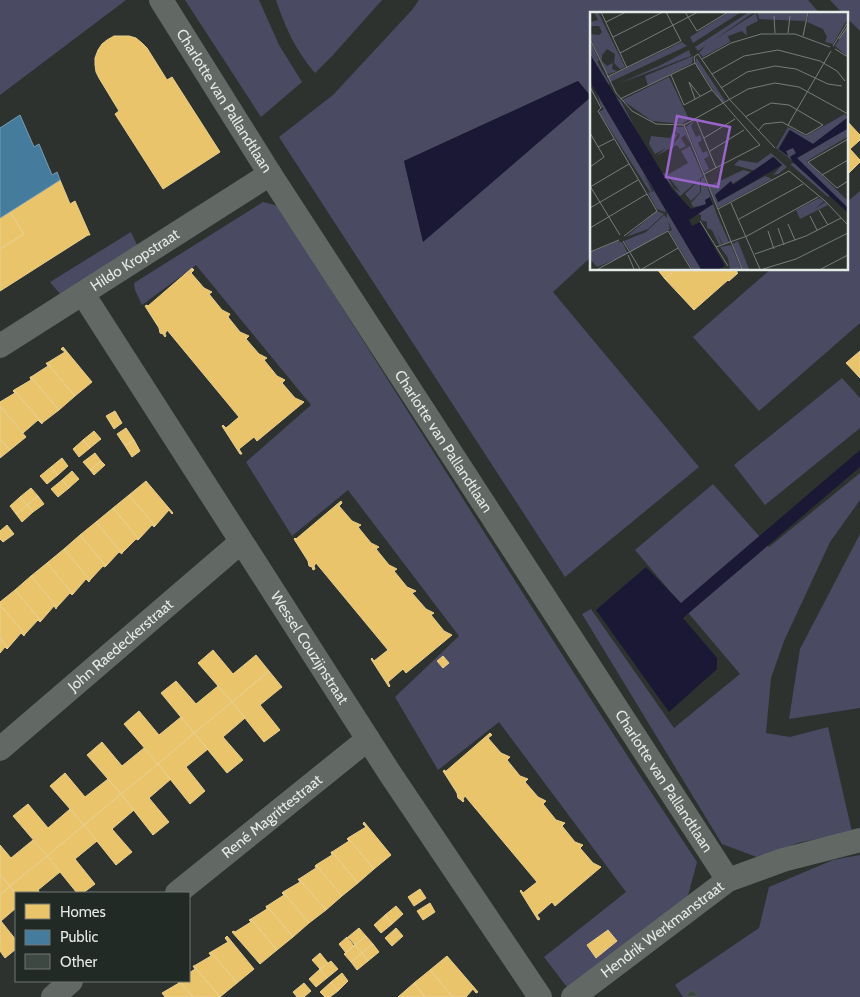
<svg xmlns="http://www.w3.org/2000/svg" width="860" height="997" viewBox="0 0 860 997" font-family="Cabin,sans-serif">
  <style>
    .green { fill: #4a4a63; fill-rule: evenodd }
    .water { fill: #1a1834 }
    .homes { fill: #e9c46a; stroke: #e8cf8f }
    .public { fill: #457b9d; stroke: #759cb3 }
    .building { fill: #3e4842; stroke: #545855 }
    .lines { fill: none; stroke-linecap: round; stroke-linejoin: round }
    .minor { stroke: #626864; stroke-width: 24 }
    .labels { text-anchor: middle; stroke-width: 5; stroke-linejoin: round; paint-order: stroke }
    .street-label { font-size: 15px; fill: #e4eae6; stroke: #222a25 }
    .inset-road { fill: none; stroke: #767c78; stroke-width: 1 }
    .view { fill: #9a65cb; fill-opacity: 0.15; stroke: #9a65cb; stroke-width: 2.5 }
    .inset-edge { fill: none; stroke: #e4eae6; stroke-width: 2.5 }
  </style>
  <rect width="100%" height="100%" fill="#2d322f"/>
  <path class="green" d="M0,0H126L0,95Z
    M185,0H259L279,45L302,82L261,117Z
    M276,0H382L333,55L315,73C295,49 286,29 276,0Z
    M419,0H808L820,14H591V257L553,292L699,467L565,577L279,137L333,95L412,10ZM578,81L591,96L423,241L404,161Z
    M830,0H860V31L846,17V14H843Z
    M860,191V323L759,411L693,337L771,269H846V203Z
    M263,202L278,206C417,425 554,646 697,862L686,903L570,991L544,957L626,892L499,722L438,770L395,697L459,636L348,490L292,536L246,462L311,405L196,265L142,305L135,290L134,283Z
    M131,232L138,247L61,295L50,282Z
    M842,378L860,398V428L765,505L734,465Z
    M860,473V500L830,542L784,641L771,678L766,733L790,737L828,727L852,832L797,843L762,859L722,844L582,614L591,609L674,728L740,674L635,550L713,484L769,547Z
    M860,534V708L789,719L800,649Z
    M860,855V997H683L675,985L759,928L769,887L833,860Z"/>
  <path class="water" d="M578,81L591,97L423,242L404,161Z
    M860,450V467L683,618L717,658V669L669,712L596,610L646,567L681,603Z"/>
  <path class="homes" d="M114,36H129L136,38L142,43L147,48L167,80L172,77L220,152L163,189L115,114L119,111L99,78L96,72L95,65V58L98,50L102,44L107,40Z
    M846,120L860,135V140L850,149L860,160V162L846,176Z
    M60,180L70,204L75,201L90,235H88L0,291V249L24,234L10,212Z
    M10,212L24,234L0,249V218Z
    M192,268L194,270L191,273L204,288L212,292L209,294L222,310L230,314L228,317L240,332L249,336L246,339L259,354L267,358L264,360L277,376L285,380L282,383L295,398L304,402L257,441L254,437L239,449L242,454H240L222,426L223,425L226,428L239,417L167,330L165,334L166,336L165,337L163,334L160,333L159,328L145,306L147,305L148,306Z
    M657,269H676L665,279Z
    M676,269H740L736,272L738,273L729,281L728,280L694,310L665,279Z
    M63,347L92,382L75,396L47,363L65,352L61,349Z
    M860,351V378L846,363Z
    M46,363H47L75,396L59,410L31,377L48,366Z
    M30,377H31L59,410L42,423L14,390L31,380Z
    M14,390L42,423V424L38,420L23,433L0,406V402L15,393L13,391Z
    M0,406L26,437L10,450L0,439Z
    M115,411L122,423L114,429L106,416Z
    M126,428L134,440L125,446L117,434Z
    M94,431L101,439L90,448L83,440Z
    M0,439L10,450L0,458Z
    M83,440L90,448L79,457L73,449Z
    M134,440L140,451L132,457L125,446Z
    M95,453L101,461L90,470L83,462Z
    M62,458L68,466L58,475L51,467Z
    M101,461L105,465L94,475L90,470Z
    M51,467L58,475L47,484L40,476Z
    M72,471L79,479L69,488L62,480Z
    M62,480L69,488L58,497L51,489Z
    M146,481L173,513L172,514L169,510L155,526L129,495Z
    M31,488L38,496L27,505L20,497Z
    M129,495L155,526L154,527L152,525L139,539L113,508Z
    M38,496L44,504L33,512L27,505Z
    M20,497L27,505L16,514L10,506Z
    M341,501L342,503L339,506L352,521L361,525L358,527L371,543L379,547L376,549L389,565L397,569L394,571L407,587L416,591L412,593L426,609L434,613L431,615L444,631L452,635L406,673L403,669L388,682L390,686L389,687L371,659L372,658L374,661L388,650L316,563L314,566L315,569L313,570L312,567L309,566L308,561L294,539L295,538L296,539Z
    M27,505L33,512L22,522L16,514Z
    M113,508L139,539L138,540L136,539L122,553L96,522Z
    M96,522L122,553V554L119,552L106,566L80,535Z
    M7,525L14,534L3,542L0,539V531Z
    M80,535L106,566L105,567L103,566L90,580L64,549Z
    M64,549L90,580L89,582L86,579L73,594L47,563Z
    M47,563L73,594L72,595L70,593L57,607L31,576Z
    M31,576L57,607L56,609L54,606L41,621L15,590Z
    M15,590L41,621L40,622L38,620L25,634L0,605V602Z
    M0,605L25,634L24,636L21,633L8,648L0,638Z
    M0,638L8,648L7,649L5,647L0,653Z
    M213,650L233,674L256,655L269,671L232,702L198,663Z
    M443,656L449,663L443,668L437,661Z
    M269,671L282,687L260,705L280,730L264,742L232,702Z
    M176,681L196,704L218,686L232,702L194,733L161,693Z
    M232,702L245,718L223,737L243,760L227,773L194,733Z
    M139,711L159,735L181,717L194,733L158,764L124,724Z
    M194,733L208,749L186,767L205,791L190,804L158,764Z
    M490,733L492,735L488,738L501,753L510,757L507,760L520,776L528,779L525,782L538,797L546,801L543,804L556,820L565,823L562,826L575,842L583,845L580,848L593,863L601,867L555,906L552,902L537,915L540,919L538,920L520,891L521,890L523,893L537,882L465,796L463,799L464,801L463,802L461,800L458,798L457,793L443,771L445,770V772Z
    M102,742L122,766L144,748L158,764L121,794L87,755Z
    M158,764L171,779L149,798L169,822L153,835L121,794Z
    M65,773L85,797L108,779L121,794L84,825L50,786Z
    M121,794L134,810L112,829L132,852L116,865L84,825Z
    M28,804L48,828L70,809L84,825L47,856L13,816Z
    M364,822L391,855L374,869L348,838L366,827L363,824Z
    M84,825L97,841L75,859L95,884L83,893H77L47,856Z
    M348,838L374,869L358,883L332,852L349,841L347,839Z
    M33,840L47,856L10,886L0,875V845L11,858Z
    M331,852H332L358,883L342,896L316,865L332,855Z
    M47,856L60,872L38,890L40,893H16V895L10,886Z
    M316,865L342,896L326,910L299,879L316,868L315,866Z
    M0,875L10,886L0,895Z
    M298,879H299L326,910L309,923L283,892L300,882Z
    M10,886L16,895V908L1,921L16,940V949L5,958L0,951V895Z
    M420,889L426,898L414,906L408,897Z
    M283,892L309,923L293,937L267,906L284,895L282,893Z
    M430,903L435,912L423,920L417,911Z
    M266,906H267L293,937L277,950L251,919L267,909Z
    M396,906L403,914L392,924L385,915Z
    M385,915L392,924L381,933L374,925Z
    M251,919L277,950L260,964L232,932L234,931L235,932L251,922L249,920Z
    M359,928L366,936L355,945L348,937Z
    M396,928L403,936L392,946L385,938Z
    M608,930L617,941L596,958L587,945Z
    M227,936L254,969L237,983L211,952L228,942L225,938Z
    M366,936L373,944L362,953L355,945Z
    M347,937L354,946L346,953L339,944Z
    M373,944L379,952L368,961L362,953Z
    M355,945L362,953L351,962L344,954Z
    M211,952L237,983L220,997L194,966L211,956L209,953Z
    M320,953L328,963L320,969L312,960Z
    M362,953L368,961L357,970L351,962Z
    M447,956L478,992L476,993L473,989L466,997H453L430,970Z
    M331,961L338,969L327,978L320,969Z
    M193,966H194L220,997H193L179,981H189V973L195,969Z
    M320,969L327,978L316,987L309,979Z
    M430,970L453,997H425L414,983Z
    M342,973L348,981L338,991L331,982Z
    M177,981H179L193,997H165L162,993L179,983Z
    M331,982L338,991L330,997H325L320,992Z
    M304,983L311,991L304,997H297L293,992Z
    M414,983L425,997H398Z"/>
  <path class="public" d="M20,115L34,147L39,144L52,175L57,172L60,180L0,218V128Z"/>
  <path class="building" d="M693,990L698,996L688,997L686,994Z"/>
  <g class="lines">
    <g class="minor">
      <path id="s1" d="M161,0L270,174L728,880"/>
      <path id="s2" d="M83,294L389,772L540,997"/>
      <path id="s3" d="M0,346L270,174"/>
      <path id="s4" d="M0,749L241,542"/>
      <path id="s5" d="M177,893L368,739"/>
      <path d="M53,997L71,981"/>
      <path id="s6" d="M573,997L728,880L783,860L860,840"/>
    </g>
  </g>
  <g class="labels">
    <g class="street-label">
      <text dy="5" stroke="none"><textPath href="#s1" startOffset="119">Charlotte van Pallandtlaan</textPath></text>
      <text dy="5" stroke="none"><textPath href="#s3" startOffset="160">Hildo Kropstraat</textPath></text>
      <text dy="5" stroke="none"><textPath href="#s1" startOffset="524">Charlotte van Pallandtlaan</textPath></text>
      <text dy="5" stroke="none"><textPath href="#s4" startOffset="159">John Raedeckerstraat</textPath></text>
      <text dy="5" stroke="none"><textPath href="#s2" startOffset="420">Wessel Couzijnstraat</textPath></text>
      <text dy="5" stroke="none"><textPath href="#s1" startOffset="929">Charlotte van Pallandtlaan</textPath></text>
      <text dy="5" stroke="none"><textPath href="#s5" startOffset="122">René Magrittestraat</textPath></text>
      <text dy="5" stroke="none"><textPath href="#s6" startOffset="112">Hendrik Werkmanstraat</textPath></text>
    </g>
  </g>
  <g transform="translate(590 12)">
    <rect width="258" height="258" fill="#2d322f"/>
    <path d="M4,0H8L35,55L30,57L24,51L25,42L17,37L12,43V49L17,54L23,51L22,57L27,59L19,62H17L0,25V22L9,23L12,20L9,14H0V10L8,8ZM139,0H151L103,31L100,25ZM159,0H164L108,39L105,35ZM167,0H218L215,9L169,7ZM219,0H257V8L243,32L235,30L237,25L233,17L217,10ZM166,1L168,9L156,15L157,24L152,19L138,24L140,30L113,45L109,41L116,33ZM257,15V44L245,34ZM0,28L9,49H7L20,72L17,73L0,42V38L7,49L0,37ZM92,30L97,34L20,70L18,65ZM99,38L101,44L28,72L71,53ZM103,44L102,51L58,74L55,64ZM106,45L135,89L132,91L106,52ZM79,65L99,107L92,112L62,109L32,88ZM7,81L76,199L75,200L67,197L58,181L64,179L53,162L62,179L60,180L9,100L14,97L11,95ZM24,83L31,89L55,135L27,88ZM255,102L257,106L223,132L199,118L188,137L198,144L196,139L203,135L206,141L200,145L203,149L186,136L198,115L216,124ZM105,108L101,114L106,125L110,123L112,128L108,131L113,141L117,139L119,144L114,147L119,157L123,155L114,160L96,115ZM86,115H94L100,131L95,123L91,126L96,134L90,137L87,133L66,144L88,127L90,122L86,121ZM257,117V125L217,149L257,188V195L212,154L207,146ZM82,122H88L82,133L65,142L59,132L61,124L80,126ZM100,134L113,164L90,184L72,162L75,161L84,176L91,181L77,163L98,151L91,139ZM181,141L197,155L188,162L183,163L192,153L184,145L166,159L144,153L149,148L167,151ZM204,151L240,183L238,185L200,152ZM153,158L161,160L125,183L128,190L175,164L182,167L128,196L119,174ZM114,165L127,203L139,230L133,232L126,220L132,232L129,233L122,218L117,216V210L111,208V203L106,201L123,192L103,195L101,191L111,180V167ZM110,167V180L101,189L95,182ZM229,186L234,189L225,197L235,190L238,193L210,207L206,198ZM67,199L74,202L58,217L36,225ZM77,200L111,257H102L79,219L82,218L78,209L80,217L41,240L34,229L56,220L74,203L77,206ZM28,229L33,231L38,242L7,255L0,247L1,240ZM148,229L159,257H152L142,232ZM141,233L151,257H140L138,246L130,235Z" fill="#4a4a63"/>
    <path d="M0,42L82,177L101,197L116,192L115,188L120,185L123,192L99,208L102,214L110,210L135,254L129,257H111L0,70ZM257,106V117L207,146L257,195V200L204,151L200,145L206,141L203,136L196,139L198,144L189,137L200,118L223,132ZM183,145L192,153L128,190L125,183L141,169L143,173Z" fill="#1a1834"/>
    <path class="inset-road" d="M11,0L37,56M95,0L107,19L138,0M184,4L185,21M16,10L36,0M198,21L200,4M213,24L218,0M23,25L73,0M0,27L26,81L42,99L66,112L94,113L158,77L185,71L209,75L258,102M249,27L258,14M243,34L258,10M245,37L258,45M30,41L108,0M112,47L141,31L171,22H205L240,35M122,62L154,44L188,38L230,49L247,59L255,69M81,63L94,93L122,78M17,65L91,29L76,0M0,75L11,96L8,99M131,76L157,60L185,54L206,57L238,72L252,74M30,87L105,51M105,87L99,70L110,84M8,99L67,199L34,224M155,105L181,91L199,93L233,113L216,123L192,110L174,112L168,119M106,107L126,156M94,113L152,257M198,113L241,39M0,121L14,145L0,155M114,126L145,107M258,127L218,150L247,176L258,169M8,135L24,127M120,139L154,118M114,162L170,133L122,78L105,51L104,45L108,42L140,88L185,136M232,163L258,148M0,174L30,223M0,175L39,152M141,191L170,257M0,196L48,168M128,197L199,159L235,189L258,213M229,198L238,213M220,204L227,218M149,207L213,172M110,209L138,254M198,212L205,228M0,216L57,182M188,216L194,233M178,219L184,237M33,229L50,257M126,235L157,224L228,185M0,240L29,228M165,242L216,224L251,206M38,243L44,257M8,257L78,219L101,257M52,257L88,236M173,257L206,247L258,221M231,257L258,243"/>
    <path class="view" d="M87,104L140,115L128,175L76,165Z"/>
    <rect width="258" height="258" class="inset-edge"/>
  </g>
  <rect x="15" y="892" width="175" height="90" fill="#222a25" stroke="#707772"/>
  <rect x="25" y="904" width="25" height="15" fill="#e9c46a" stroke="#707772"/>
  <text x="60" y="917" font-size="15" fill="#e4eae6">Homes</text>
  <rect x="25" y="930" width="25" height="15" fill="#457b9d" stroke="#707772"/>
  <text x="60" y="942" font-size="15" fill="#e4eae6">Public</text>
  <rect x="25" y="954" width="25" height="15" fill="#3e4842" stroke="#707772"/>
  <text x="60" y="967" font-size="15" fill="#e4eae6">Other</text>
</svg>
